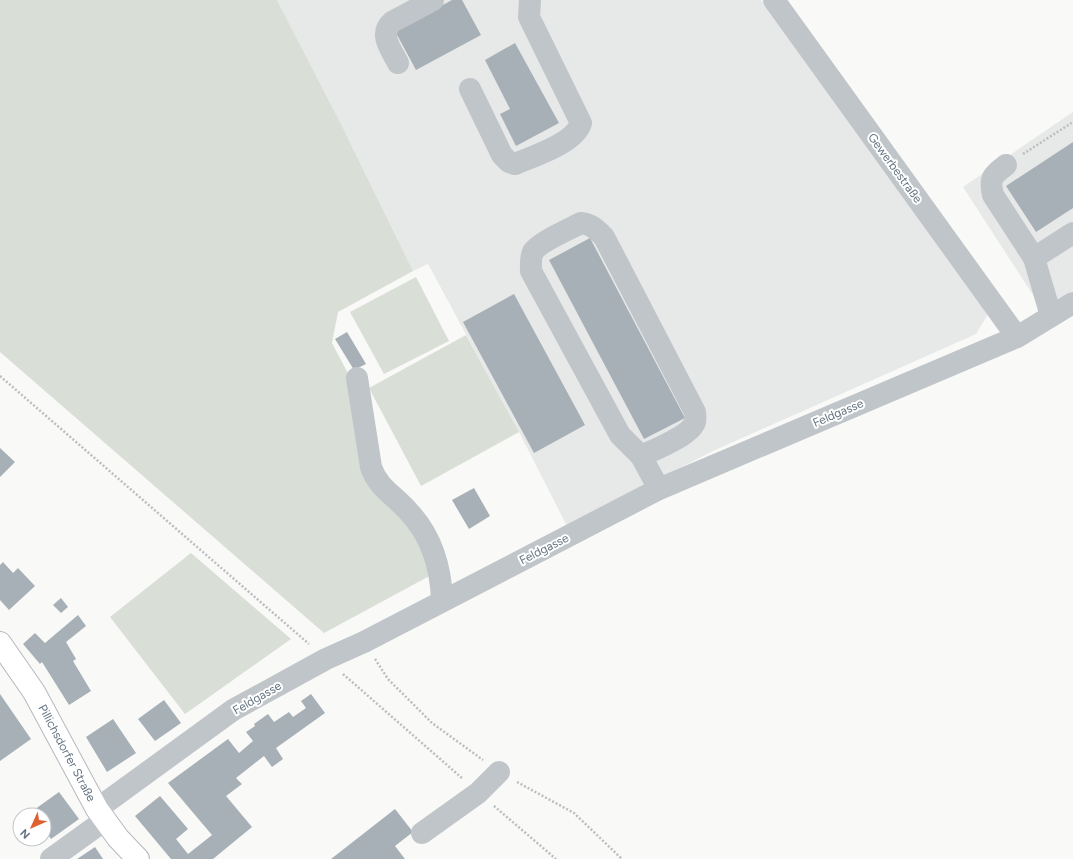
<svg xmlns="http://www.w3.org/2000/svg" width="1073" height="859" viewBox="0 0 1073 859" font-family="Figtree,sans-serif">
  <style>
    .built { fill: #e7e8e8 }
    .green { fill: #d9ded7 }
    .building { fill: #a7b0b6 }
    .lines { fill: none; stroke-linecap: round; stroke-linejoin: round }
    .major-casing { stroke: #b4b9bd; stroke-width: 24 }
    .path { stroke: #bbbec1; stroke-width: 2.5; stroke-dasharray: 2 2; stroke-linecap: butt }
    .minor { stroke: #c0c5c9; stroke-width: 22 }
    .major { stroke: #fff; stroke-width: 22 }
    .labels { text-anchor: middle; stroke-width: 4; stroke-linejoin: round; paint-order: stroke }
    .street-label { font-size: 12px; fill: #657482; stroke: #fff }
  </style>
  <rect width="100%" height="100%" fill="#f9f9f7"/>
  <path class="built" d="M277,0H761L988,314L976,334L713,451L567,526L519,432L428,264L413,271L340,122Z
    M1073,112V291L1042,309L963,187Z"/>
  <path class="green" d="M0,0H277L340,122L413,271L338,312L332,343L352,381L371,488L409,523L435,573L324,633L0,352Z
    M416,277L449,341L384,374L350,312Z
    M466,335L519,432L421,486L369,388Z
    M191,553L291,639L185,714L110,617Z"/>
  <path class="building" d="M452,0H462L481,35L416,70L395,31Z
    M515,43L559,123L516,146L500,114L510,109L485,60Z
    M1073,142V208L1036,232L1006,186Z
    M590,238L685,418L644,439L549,260Z
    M514,294L585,425L534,453L463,322Z
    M347,332L366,364L354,370L335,339Z
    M0,448L15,462L0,477Z
    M474,488L490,516L469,529L452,500Z
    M3,562L13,573L18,568L35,586L9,610L0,600V565Z
    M61,598L68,607L61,613L53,605Z
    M78,615L86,626L66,642L76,659L73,661L91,691L69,705L42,662L40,664L23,644L35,633L45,643Z
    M0,694L31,739L0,761Z
    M311,694L325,713L276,748L283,759L272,767L264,756L236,778L242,784L226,796L252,827L213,859H171L135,816L160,796L188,829L176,839L188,854L212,835L168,783L228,739L239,753L253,741L246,732L255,726L254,724L268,714L274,722L289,712L293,717L306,708L301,701Z
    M164,700L181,723L155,741L138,719Z
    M113,719L136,753L107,772L86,737Z
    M59,792L79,819L51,839L44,829V815H34L31,812Z
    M395,809L413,832L395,846L405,859H331Z
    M95,847L103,859H77Z"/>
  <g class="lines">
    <g class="major-casing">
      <path id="major" d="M0,643L34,692L97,809L118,838L138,859"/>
    </g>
    <path class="path" d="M1023,154L1073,122
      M0,376L309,644
      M375,659L388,679L432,723L483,760
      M343,674L463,779
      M517,782L574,813L622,859
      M494,806L556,859"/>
    <path class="minor" d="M774,0L1017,337
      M398,63C392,51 378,34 392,22L433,0
      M470,89L502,155L509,162L515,164C534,156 575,143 581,123L529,17L530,0
      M1006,165C992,176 989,178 993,195L1034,258L1051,316
      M1034,258L1073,233
      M357,378L371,467C378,488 394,495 408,511C432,536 441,568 442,601
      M641,456C654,450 690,436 695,422C696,419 695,415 695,412L604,237C597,230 592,224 581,223C570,229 539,242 533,252C530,258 531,265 531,271L620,435L641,456L659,489
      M97,809L233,710L326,659L364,642L659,489L1017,337L1073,303
      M422,833L478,793L499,772
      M51,859L105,820"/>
    <use href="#major" class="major"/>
  </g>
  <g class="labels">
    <g class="street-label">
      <text transform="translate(895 168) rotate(54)" y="4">Gewerbestraße</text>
      <text transform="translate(838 413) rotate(-23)" y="4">Feldgasse</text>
      <text transform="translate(544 549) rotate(-27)" y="4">Feldgasse</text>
      <text transform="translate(257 698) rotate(-30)" y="4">Feldgasse</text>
      <text transform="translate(67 753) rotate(62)" y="4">Pillichsdorfer Straße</text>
    </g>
  </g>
  <g transform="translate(32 827) rotate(225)"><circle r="19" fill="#ffffff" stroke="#c1c7cd"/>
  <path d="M0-3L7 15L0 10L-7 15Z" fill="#df6132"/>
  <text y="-6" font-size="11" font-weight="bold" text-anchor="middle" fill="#657482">N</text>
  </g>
</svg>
